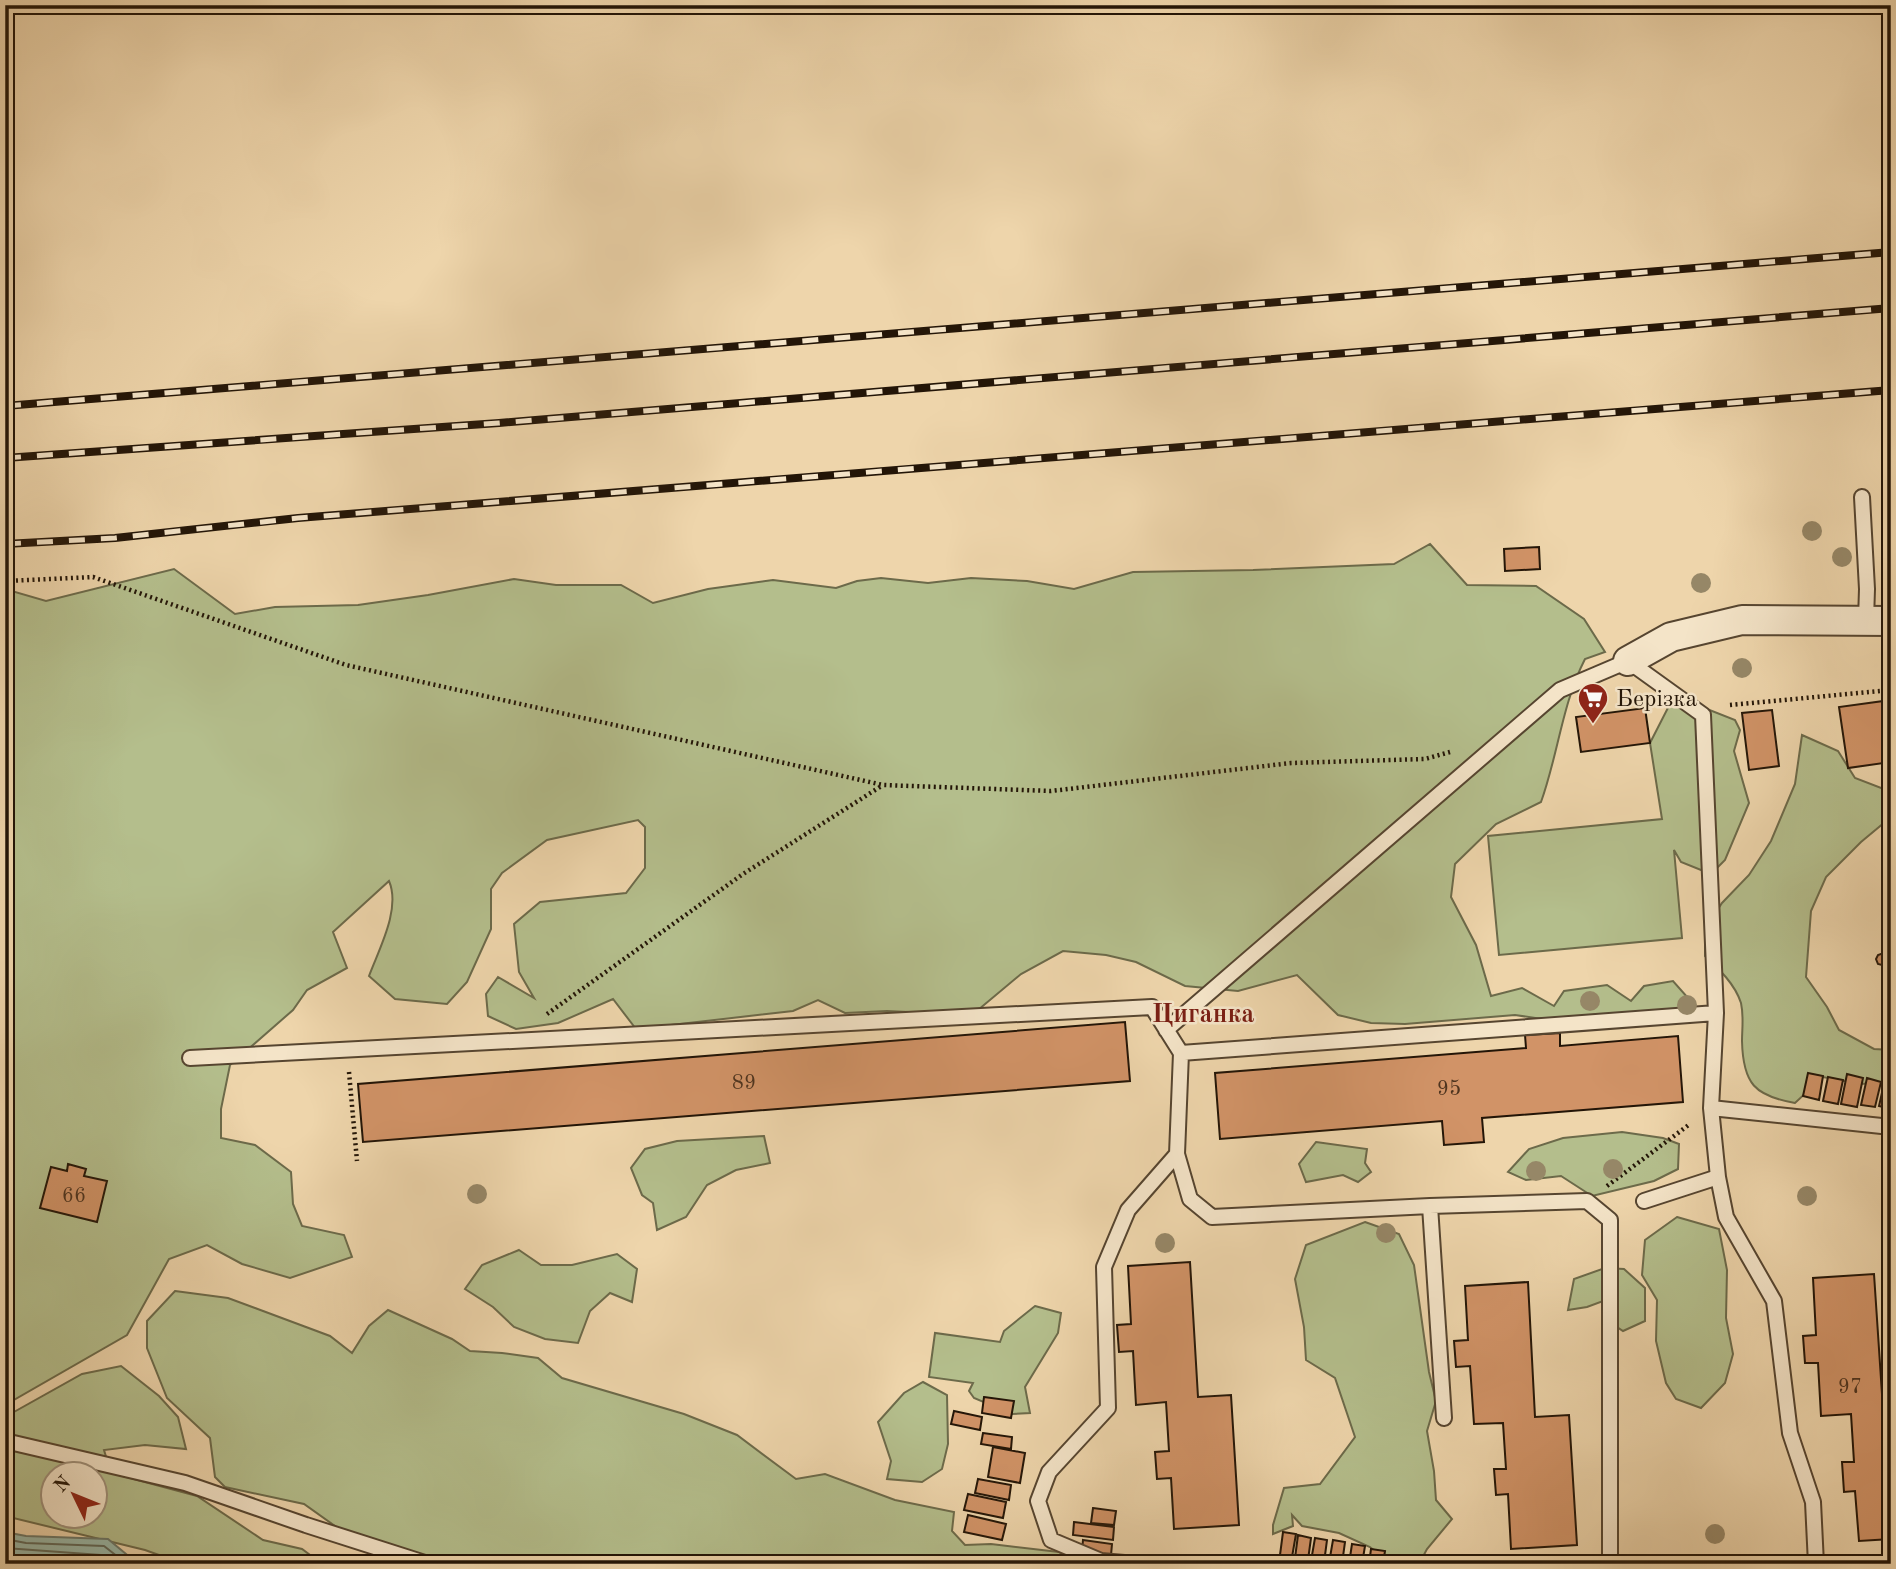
<svg xmlns="http://www.w3.org/2000/svg" width="1896" height="1569" viewBox="0 0 1896 1569" font-family="'Old Standard TT',serif">
  <style>
    .green { fill: #b4be8c; stroke: #6c6a4a; stroke-width: 2; fill-rule: evenodd }
    .water { fill: #99b9aa; stroke: #6a7769; stroke-width: 2 }
    .lines { fill: none; stroke-linecap: round; stroke-linejoin: round }
    .shore { stroke: #5e6758; stroke-width: 2 }
    .building { fill: #d19367; stroke: #231507; stroke-width: 2 }
    .lane-casing { stroke: #564530; stroke-width: 18 }
    .street-casing { stroke: #564530; stroke-width: 32 }
    .path { stroke: #231507; stroke-width: 4.5; stroke-dasharray: 2 3.5; stroke-linecap: butt }
    .lane { stroke: #f4e4c8; stroke-width: 14 }
    .street { stroke: #f4e4c8; stroke-width: 28 }
    .rail-casing { stroke: #231507; stroke-width: 8 }
    .rail { stroke: #f4e4c8; stroke-width: 5; stroke-dasharray: 16; stroke-linecap: butt }
    .tree { fill: #968767 }
    .labels { text-anchor: middle; stroke-width: 5; stroke-linejoin: round; paint-order: stroke }
    .number-label { font-size: 21px; fill: #4e341f }
    .poi-label { font-size: 24px; fill: #231507; stroke: #f4e4c8; text-anchor: start }
    .neighbourhood-label { font-size: 26px; font-weight: bold; fill: #7a1f14; stroke: #f4e4c8 }
  </style>
  <rect width="100%" height="100%" fill="#eed5ab"/>
  <filter id="stains"><feTurbulence type="fractalNoise" baseFrequency=".00286" numOctaves="4"/><feColorMatrix values="0 0 0 0 .2 0 0 0 0 .09 0 0 0 0 .02 0 0 0 .5 -.17"/></filter>
  <radialGradient id="worn" r=".72"><stop offset=".6" stop-color="#630" stop-opacity="0"/><stop offset="1" stop-color="#630" stop-opacity=".3"/></radialGradient>
  <path class="green" d="M1430,544L1467,585L1536,586L1584,619L1605,652L1585,659C1562,704 1558,755 1541,802L1496,824L1455,864L1451,897L1476,945L1491,996L1522,988L1554,1006L1564,991L1607,985L1631,1001L1644,986L1673,981L1696,1007L1686,1012L1542,1019L1515,1015L1405,1024L1371,1023L1338,1015L1297,975L1238,991L1185,986L1136,962L1106,955L1063,951L1021,974L972,1015L887,1011L845,1013L818,1000L793,1011L636,1029L613,999L558,1023L516,1029L488,1016L486,994L498,977L534,998L519,972L514,924L540,902L626,893L645,868V827L638,820L547,840L502,873L491,889V929L467,982L447,1004L395,999L369,976C379,949 401,909 389,881L333,932L347,968L307,990L293,1010L230,1065L221,1109V1138L255,1145L291,1172L293,1204L302,1226L344,1235L352,1257L290,1278L242,1264L207,1245L169,1259L127,1335L5,1405V589L46,601L174,569L235,614L275,607L358,605L428,595L514,579L556,585H621L653,603L708,589L773,580L836,588L857,581L881,578L928,583L971,578L1027,581L1074,589L1133,572L1253,570L1394,564Z
    M1674,696L1735,720L1740,730L1734,751L1749,803L1725,860L1711,874L1681,862L1674,850L1682,938L1499,955L1488,836L1662,819L1650,743Z
    M1802,735L1838,751L1855,778L1889,791L1891,817L1861,842L1826,877L1811,911L1806,977L1827,1007L1839,1030L1874,1049L1891,1050V1082L1860,1084L1823,1077L1795,1103C1755,1096 1743,1084 1742,1041C1742,1028 1744,1017 1741,1003C1735,984 1719,969 1705,956V929L1722,903L1749,875L1771,841L1795,784Z
    M1622,1132L1663,1138L1679,1144L1678,1169L1654,1181L1592,1196L1561,1176L1526,1180L1508,1172L1529,1149L1563,1138Z
    M764,1136L770,1163L736,1170L707,1185L686,1217L657,1230L653,1203L642,1195L631,1168L645,1149L677,1141Z
    M1316,1142L1367,1149L1365,1163L1371,1172L1358,1182L1343,1175L1306,1182L1299,1164Z
    M1677,1217L1719,1229L1727,1270L1726,1318L1733,1354L1725,1383L1701,1408L1676,1399L1666,1383L1656,1341L1657,1300L1642,1275L1645,1240Z
    M1365,1222L1399,1234L1414,1265L1429,1372L1436,1401L1427,1431L1434,1471L1436,1500L1452,1519L1427,1549L1419,1564H1391L1370,1547L1339,1533L1302,1526L1292,1515L1293,1526L1273,1534V1525L1284,1488L1320,1484L1355,1437L1335,1378L1306,1360L1304,1327L1295,1279L1306,1245Z
    M519,1250L541,1265H572L617,1254L637,1269L632,1302L610,1293L590,1311L578,1343L545,1339L514,1327L493,1307L465,1289L482,1265Z
    M1605,1268L1624,1269L1645,1288V1321L1623,1331L1611,1323L1603,1301L1587,1307L1568,1310L1574,1279Z
    M175,1291L228,1298L330,1336L352,1353L369,1326L388,1310L452,1339L470,1351L502,1353L538,1358L562,1378L684,1414L737,1435L796,1479L825,1474L895,1500L954,1512L952,1531L965,1545L991,1544L1059,1552L1082,1564H445L342,1531L304,1504L225,1487L215,1477L210,1438L167,1398L147,1348V1321Z
    M1035,1306L1061,1313L1058,1333L1025,1387L1030,1413L1012,1414L974,1398L969,1391L973,1383L929,1377L935,1333L1000,1342L1004,1331Z
    M121,1366L159,1396L178,1417L186,1449L145,1445L104,1450L111,1473L197,1496L263,1540L302,1549L322,1564H184L145,1550L5,1516V1417L82,1374ZM52,1474H94V1516H52Z
    M923,1382L947,1395L948,1444L942,1469L922,1482L887,1479L891,1461L878,1422L904,1393Z"/>
  <path class="water" d="M5,1532L26,1536L108,1539L138,1564H5Z"/>
  <g class="lines">
    <path class="shore" d="M5,1539L26,1543L104,1546L127,1564
      M5,1548L101,1555L113,1564"/>
  </g>
  <path class="building" d="M1539,547L1540,569L1505,571L1504,549Z
    M1891,700V762L1848,768L1839,707Z
    M1645,708L1650,743L1581,752L1576,717Z
    M1772,710L1779,766L1749,770L1742,713Z
    M1891,918V961L1882,965L1878,964L1876,959L1878,955L1884,953Z
    M1125,1022L1130,1081L363,1142L358,1084Z
    M1560,1033V1046L1678,1036L1683,1102L1482,1118L1484,1142L1444,1145L1442,1121L1220,1139L1215,1073L1526,1048L1525,1035Z
    M1808,1073L1823,1076L1819,1100L1803,1096Z
    M1847,1074L1863,1078L1857,1107L1841,1104Z
    M1886,1075L1891,1076V1109L1879,1106Z
    M1828,1077L1843,1080L1838,1104L1823,1101Z
    M1867,1078L1881,1082L1875,1107L1861,1105Z
    M68,1164L86,1169L84,1176L107,1181L97,1222L40,1208L51,1167L67,1171Z
    M1190,1262L1198,1397L1231,1395L1239,1525L1174,1529L1171,1478L1157,1479L1155,1452L1169,1451L1166,1402L1136,1405L1133,1351L1119,1352L1117,1325L1131,1324L1128,1266Z
    M1874,1274L1883,1409H1891V1539L1859,1541L1855,1491L1844,1492L1842,1462H1854L1851,1414L1821,1416L1818,1363H1805L1803,1336L1816,1335L1813,1278Z
    M1528,1282L1535,1417L1569,1415L1577,1545L1511,1549L1508,1494L1496,1495L1494,1469H1506L1503,1423L1474,1424L1470,1366L1456,1367L1454,1341L1468,1340L1465,1286Z
    M984,1397L1014,1401L1011,1418L982,1413Z
    M954,1411L982,1417L980,1430L951,1424Z
    M983,1433L1012,1437L1011,1449L981,1444Z
    M993,1447L1025,1453L1020,1483L988,1477Z
    M978,1479L1011,1485L1009,1500L975,1493Z
    M968,1494L1006,1502L1003,1518L964,1510Z
    M1093,1508L1116,1511L1114,1525L1091,1523Z
    M968,1515L1006,1524L1002,1540L964,1532Z
    M1074,1522L1114,1527L1113,1540L1073,1535Z
    M1283,1532L1296,1534L1292,1557L1280,1555Z
    M1298,1535L1311,1538L1308,1560L1295,1558Z
    M1315,1538L1327,1540L1324,1563L1311,1561Z
    M1083,1540L1112,1544L1111,1555L1082,1551Z
    M1333,1540L1345,1542L1342,1564L1329,1563Z
    M1352,1544L1365,1546L1362,1564H1349Z
    M1371,1549L1385,1551L1383,1564H1369Z"/>
  <g class="lines">
    <g class="lane-casing">
      <path id="lane" d="M1862,497L1867,589L1866,620
        M1166,1030L1560,690L1628,661L1703,715L1716,1013L1711,1108L1718,1177L1726,1217L1774,1301L1790,1433L1813,1502L1816,1564
        M190,1058L1152,1007L1181,1053L1716,1013
        M1711,1108L1891,1127
        M1177,1154L1190,1199L1212,1217L1430,1206L1444,1418
        M1644,1201L1718,1177
        M1430,1206L1587,1201L1610,1220V1564
        M5,1441L185,1483L306,1525L428,1564
        M1136,1564L1101,1561L1051,1540L1038,1501L1049,1472L1108,1408L1104,1267L1128,1210L1177,1154L1181,1053"/>
    </g>
    <g class="street-casing">
      <path id="street" d="M1628,661L1671,637L1742,620L1891,621"/>
    </g>
    <path class="path" d="M5,581L93,577L346,665L883,785L1051,791L1291,763L1425,759L1450,752
      M1730,705L1891,690
      M547,1014L743,874L883,785
      M349,1072L357,1161
      M1607,1186L1690,1124"/>
    <use href="#lane" class="lane"/>
    <use href="#street" class="street"/>
    <g class="rail-casing">
      <path id="rail" d="M5,406L1891,252
        M5,458L499,423L1891,308
        M5,544L115,538L298,518L1891,390"/>
    </g>
    <use href="#rail" class="rail"/>
  </g>
  <g class="tree">
    <circle cx="1812" cy="531" r="10"/>
    <circle cx="1842" cy="557" r="10"/>
    <circle cx="1701" cy="583" r="10"/>
    <circle cx="1742" cy="668" r="10"/>
    <circle cx="1590" cy="1001" r="10"/>
    <circle cx="1687" cy="1005" r="10"/>
    <circle cx="1613" cy="1169" r="10"/>
    <circle cx="1536" cy="1171" r="10"/>
    <circle cx="477" cy="1194" r="10"/>
    <circle cx="1807" cy="1196" r="10"/>
    <circle cx="1386" cy="1233" r="10"/>
    <circle cx="1165" cy="1243" r="10"/>
    <circle cx="1715" cy="1534" r="10"/>
  </g>
  <defs>
    <g id="supermarket-pin" transform="scale(1.575)"><path d="M0 17L-7.5 6A9.5 9.5 0 1 1 7.5 6Z" fill="#8f2418" stroke="#f4e4c8"/><path d="M-6-5.5h2.5l.6 2H6L4.5 2H-2.5L-4.4-4H-6ZM-1.5 3.2a1.3 1.3 0 1 0 .1 0ZM3 3.2a1.3 1.3 0 1 0 .1 0Z" fill="#fff"/></g>
  </defs>
  <g fill-rule="evenodd">
    <use href="#supermarket-pin" x="1593" y="698"/>
  </g>
  <g class="labels">
    <g class="number-label">
      <text x="744" y="1089">89</text>
      <text x="1449" y="1095">95</text>
      <text x="74" y="1202">66</text>
      <text x="1850" y="1393">97</text>
    </g>
    <g class="poi-label">
      <text x="1616" y="706">Берізка</text>
    </g>
    <g class="neighbourhood-label">
      <text x="1203" y="1022">Циганка</text>
    </g>
  </g>
  <rect width="1896" height="1569" fill="none" stroke="#eed5ab" stroke-width="28"/>
  <rect x="7" y="7" width="1882" height="1555" fill="none" stroke="#231507" stroke-width="3.5"/>
  <rect x="14" y="14" width="1868" height="1541" fill="none" stroke="#231507" stroke-width="2"/>
  <g transform="translate(74 1495) rotate(313)"><circle r="33" fill="#f4e4c8" stroke="#a0917b" stroke-width="2"/>
  <path d="M0-5L12 26L0 18L-12 26Z" fill="#8f2418"/>
  <text y="-10" font-size="19" font-weight="bold" text-anchor="middle" fill="#231507">N</text>
  </g>
  <rect width="100%" height="100%" filter="url(#stains)"/>
  <rect width="100%" height="100%" fill="url(#worn)"/>
</svg>
